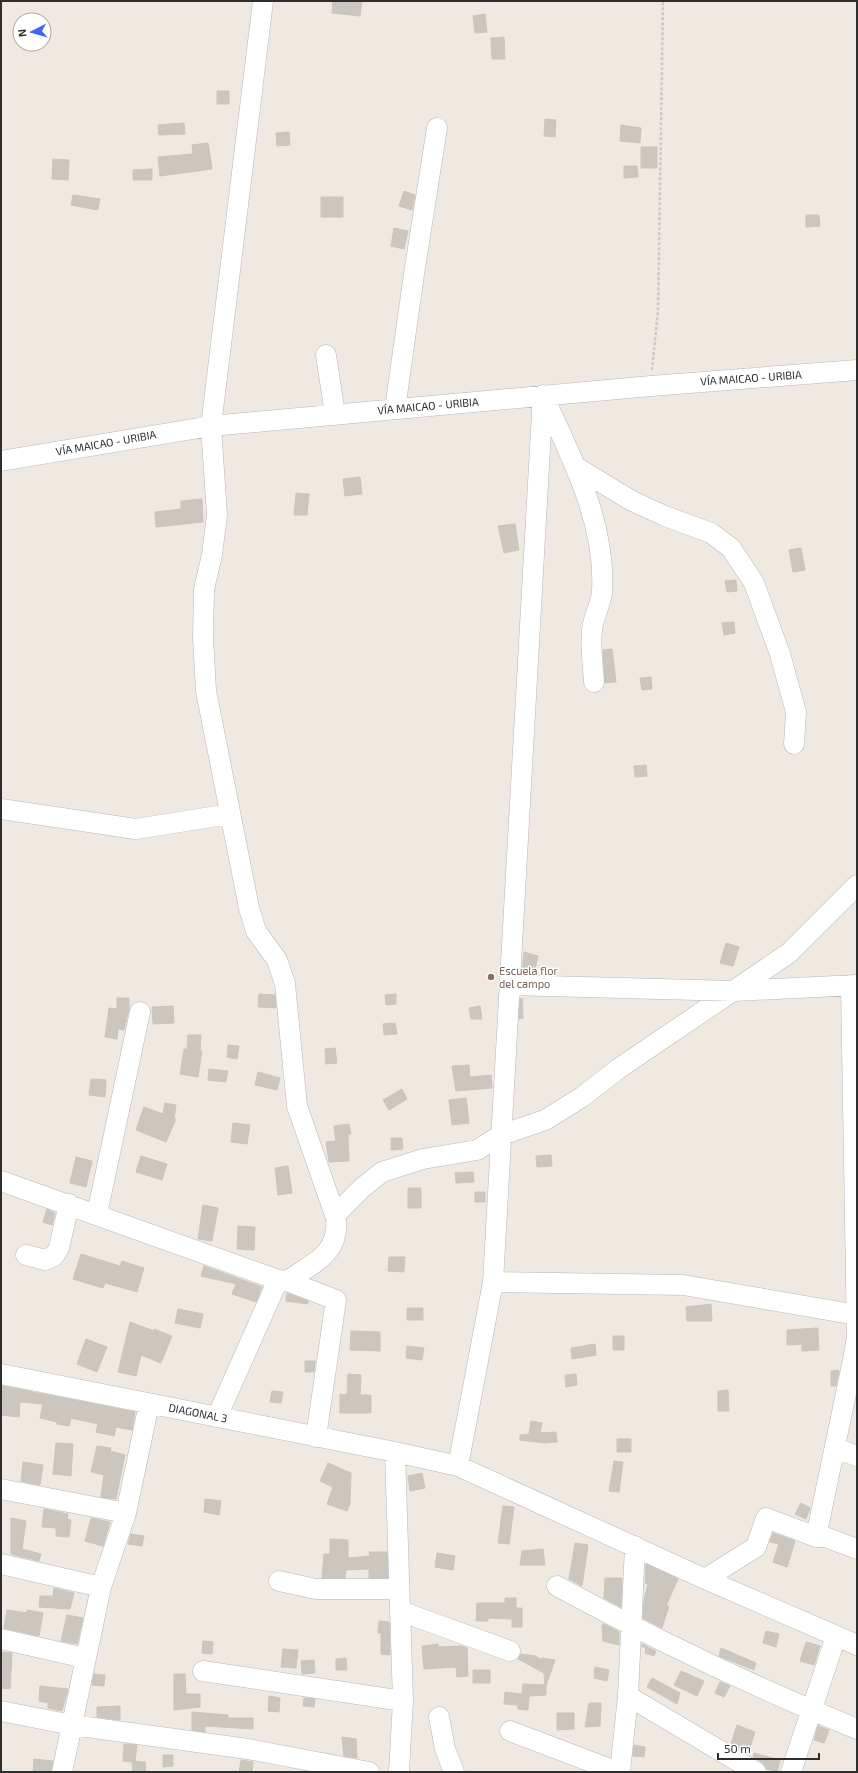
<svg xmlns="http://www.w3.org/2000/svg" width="858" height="1773" viewBox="0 0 858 1773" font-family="'Exo 2',sans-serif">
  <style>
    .building { fill: #cbc7bf; stroke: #cbc5ba }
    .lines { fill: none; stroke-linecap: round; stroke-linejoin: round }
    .minor-casing { stroke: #b4b7c1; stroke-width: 21 }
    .path { stroke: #c9c9c9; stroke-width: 2.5; stroke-dasharray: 3 2; stroke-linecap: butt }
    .minor { stroke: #fff; stroke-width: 20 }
    .education-dot { fill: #8d6e63; stroke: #fff; stroke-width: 1.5 }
    .labels { text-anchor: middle; stroke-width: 3; stroke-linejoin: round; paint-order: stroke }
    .street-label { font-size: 11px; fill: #2e2e2e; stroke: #fff }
    .education-label { font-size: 11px; fill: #785e54; stroke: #fff; text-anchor: start }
  </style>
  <rect width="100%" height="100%" fill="#efe9e1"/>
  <path class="building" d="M333,1H362L360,16L332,13Z
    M485,14L487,32L475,33L473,16Z
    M504,37L505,59H492L491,38Z
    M217,91H229V104H217Z
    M545,119L556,120L555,137L544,136Z
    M184,123L185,134L159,135L158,125Z
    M621,125L641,128L640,143L620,141Z
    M289,132L290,145L277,146L276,133Z
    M208,143L212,169L160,176L158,157L193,154L192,145Z
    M641,147H657V168H641Z
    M53,159L69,160L68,180L52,179Z
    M624,166H637L638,177L624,178Z
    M152,169V180H133V170Z
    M404,191L415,195L412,210L399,206Z
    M73,195L100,199L98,210L71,205Z
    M321,197H343V217H321Z
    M806,215H819L820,226L806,227Z
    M394,228L408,231L404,249L391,246Z
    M360,477L362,494L345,496L343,479Z
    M296,493L309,494L307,515H294Z
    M202,499L203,522L156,527L155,512L181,509V501Z
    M515,524L519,550L504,553L498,526Z
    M801,548L805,570L793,572L789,550Z
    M736,580L737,591L727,592L725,581Z
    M734,622L735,633L724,635L722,623Z
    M612,649L616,682L605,683L603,650Z
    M651,677L652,689L642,690L640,678Z
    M646,765L647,776L635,777L634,766Z
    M726,943L739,947L733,966L720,963Z
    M524,952L538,956L534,974H522Z
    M259,994L275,995L276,1008L258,1007Z
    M396,994V1004L386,1005L385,995Z
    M117,998H129V1009L124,1030L118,1029L117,1039L105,1037L109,1008L117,1009Z
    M522,998L523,1018L519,1019L520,999Z
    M173,1006L174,1023L153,1024L152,1007Z
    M480,1006L482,1019H471L469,1008Z
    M395,1023L397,1034L384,1035L383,1024Z
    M188,1035H201L200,1051H202L198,1077L180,1074L184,1049H187Z
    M228,1045L239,1046L237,1059L227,1057Z
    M335,1048L337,1063L326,1064L325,1049Z
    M469,1065L470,1077L491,1075L492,1088L456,1091L452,1066Z
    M209,1069L228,1071L226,1082L208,1080Z
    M258,1072L280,1078L277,1090L255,1085Z
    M91,1079L106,1080L105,1097L89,1095Z
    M402,1089L407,1099L389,1110L383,1100Z
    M466,1098L469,1123L452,1125L449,1100Z
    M165,1103L176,1105L174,1119H176L166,1142L136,1130L144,1107L163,1114Z
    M233,1123L250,1125L247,1144L231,1142Z
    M349,1124L351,1134H348L349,1161L329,1162L326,1142L336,1141L334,1126Z
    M391,1138H402L403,1149L391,1150Z
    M551,1155L552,1166L537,1167L536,1156Z
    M141,1156L167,1164L162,1180L136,1172Z
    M76,1157L92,1161L86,1187L70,1183Z
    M288,1166L292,1193L278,1195L275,1168Z
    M473,1172L474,1182L456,1183L455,1173Z
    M408,1188H421V1208H408Z
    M475,1192H485V1202H475Z
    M203,1205L218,1208L212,1241L198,1239Z
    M47,1209L55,1213L52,1225L43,1222Z
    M238,1226L255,1227L254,1250L237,1249Z
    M81,1254L120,1266L122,1261L144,1268L137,1292L105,1283L103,1288L73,1279Z
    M389,1257H405L404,1272L388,1271Z
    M204,1266L262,1287L256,1302L232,1294L236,1284L201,1276Z
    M287,1293L308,1301V1304L286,1301Z
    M711,1304L712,1321H687L686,1307Z
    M407,1308H423V1320H407Z
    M178,1309L203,1314L200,1328L175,1323Z
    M130,1322L154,1331V1329L172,1336L161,1363L141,1355L136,1376L118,1372Z
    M818,1328L819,1350L802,1351V1344L787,1345V1330Z
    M351,1331L380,1332V1351L350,1350Z
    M613,1336H624V1350H613Z
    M86,1339L107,1347L97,1372L77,1364Z
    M595,1344L596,1355L572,1359L571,1348Z
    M407,1346L424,1348L422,1360L406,1358Z
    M305,1361H315L314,1372H305Z
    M839,1370L836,1386H831V1371Z
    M348,1374L361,1375L360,1395H371V1413H340V1394L347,1395Z
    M576,1374L577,1385L566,1387L565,1375Z
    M2,1386L135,1412L132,1430L116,1427L114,1436L96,1432L98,1424L71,1418L69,1426L57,1424V1422L40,1418L43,1404L20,1402L19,1417L1,1415Z
    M728,1390L729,1411H718V1391Z
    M272,1391L283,1392L281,1403L270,1402Z
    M531,1421L542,1423L540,1433L556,1432L557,1442L545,1443L520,1440V1435L529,1434Z
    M617,1439H631V1452H617Z
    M56,1443L73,1444L71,1476L53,1474Z
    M97,1446L111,1448L110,1451L125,1455L116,1499L101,1497L104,1475L91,1472Z
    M614,1461L623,1462L619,1492L609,1491Z
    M23,1462L43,1465L40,1485L21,1481Z
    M328,1463L351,1473L350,1504L347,1511L327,1504L333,1487L320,1481Z
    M422,1473L425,1488L410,1491L408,1476Z
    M205,1499L221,1501L219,1515L204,1512Z
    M801,1503L810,1508L806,1519L795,1514Z
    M503,1506L514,1507L509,1544L498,1543Z
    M44,1509L68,1514L67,1519L71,1520L69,1537L56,1536V1528L42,1527Z
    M11,1518L26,1521L22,1549L41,1554L39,1561L11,1554Z
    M91,1518L110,1522L103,1546L85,1541Z
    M773,1533L795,1541L787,1567L773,1562L779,1544L770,1542Z
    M131,1534L144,1536L142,1546L128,1544Z
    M330,1539L348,1540V1558L370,1556L369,1552H387L388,1578H369V1569L346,1570L345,1578H322L324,1554H330Z
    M575,1543L588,1545L582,1586L569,1579Z
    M543,1549L545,1565H520L522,1551Z
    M437,1553L455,1556L453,1570L435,1567Z
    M646,1564L678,1579L666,1606H669L662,1628L643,1618L644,1599L648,1584L645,1583Z
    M605,1578H622L621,1607L604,1598Z
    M54,1588L74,1593L70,1609L39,1607L40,1596H53Z
    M505,1598H516V1608H522V1627H512V1619L488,1618V1621H476L477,1603H505Z
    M7,1610L27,1613V1610L43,1613L39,1636L4,1628Z
    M67,1615L83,1618L77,1644L61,1641Z
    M379,1621L389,1622L390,1655L381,1654V1633H378Z
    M604,1624L619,1632V1645L603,1641L602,1625Z
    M766,1631L779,1634L776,1647L763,1643Z
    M203,1641L213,1642L212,1654L202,1653Z
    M806,1642L820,1646L814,1665L800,1661Z
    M438,1644V1647L462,1646L467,1648L468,1676L457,1677L456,1667L424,1669L422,1646Z
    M642,1644L656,1651L654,1656L645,1653L646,1647H642Z
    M721,1648L756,1663L754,1670L719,1656Z
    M283,1649L298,1650L296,1668L281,1667Z
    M1,1652L12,1653L10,1689L1,1688Z
    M521,1654L535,1656L543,1660L542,1658L555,1660L546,1686V1695L529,1696L528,1710L518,1709V1705L504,1704L505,1692L522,1694L523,1684L545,1685L544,1673L518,1659Z
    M346,1658L347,1670H336V1659Z
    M314,1660L315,1673L302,1674L301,1661Z
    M595,1667L609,1670L607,1681L594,1678Z
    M473,1670H490V1683H473Z
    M681,1671L704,1681L697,1696L674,1685Z
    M94,1674L105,1675L104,1686L92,1685Z
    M174,1674H185L186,1694H200V1707L174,1710Z
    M652,1678L680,1693L677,1704L647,1687Z
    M720,1682L730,1686L724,1697L715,1693Z
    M40,1686L68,1689L62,1711L48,1708V1703L39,1701Z
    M269,1696L280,1698L279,1712L268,1711Z
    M304,1698L315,1699L314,1707L303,1706Z
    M589,1703H601L600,1726L585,1727Z
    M120,1706V1720L97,1717V1707Z
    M192,1712L228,1715V1718H253V1729L205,1726V1732L192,1730Z
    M557,1713H574V1729L557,1730Z
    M737,1725L755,1732L748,1754L731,1744Z
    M818,1726L829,1730L824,1743L814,1740Z
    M342,1737L356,1739L357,1758L344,1756Z
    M124,1744L137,1745L135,1761L145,1762L146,1772H133L132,1762L123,1761Z
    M634,1745L645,1747L644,1757L633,1756Z
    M754,1753L780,1760L777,1772L767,1769L762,1762L753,1757Z
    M163,1755H173V1766L163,1767Z
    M34,1759L53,1761L51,1772H33Z
    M241,1760L253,1762L252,1772H239Z"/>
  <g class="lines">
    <g class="minor-casing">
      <path id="minor" d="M263,1L211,426L217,515L212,555L204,589L203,637L206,691L249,908L256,931L277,960L285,984L297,1106L336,1218C340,1254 313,1263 287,1281
        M326,355L335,414
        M544,397C572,459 606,522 602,592C601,605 593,617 592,630C590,647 593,665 594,682
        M395,409L414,274L437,128
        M1,461L211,426L651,386L857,370
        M576,467L632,501L665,516L711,533L731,548L754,583L780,654L796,712L794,744
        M1,809L136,829L230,814
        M509,985L734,991L857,985
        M1,1181L278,1280L287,1281L336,1300L316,1437
        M97,1214L140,1012
        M335,1215L362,1188L382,1172L423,1159L477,1150L501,1135L545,1120L582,1097L618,1069L789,953L857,885
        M26,1255L45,1260L54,1256L59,1248L69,1204
        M493,1282L683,1285L857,1315
        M1,1374L395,1452L458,1466L705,1579L857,1645
        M217,1417L278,1280
        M835,1448L857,1456
        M395,1452L403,1701L399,1772
        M458,1466L493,1282L543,395
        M1,1489L126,1513
        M816,1537L853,1360L857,1337L851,985
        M1,1564L101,1587
        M705,1579L756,1547L766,1518L816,1537H825L857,1549
        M279,1581L316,1589H399
        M557,1586C654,1639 754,1687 857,1729
        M400,1611L510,1651
        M1,1639L85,1658
        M203,1671L403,1701
        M628,1696L756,1772
        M1,1711L72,1725L248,1749L369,1772
        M439,1717L445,1749L454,1772
        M510,1731L618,1772
        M62,1772L101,1587L126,1513L149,1404
        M620,1772L628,1696L635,1546
        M791,1772L836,1636"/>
    </g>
    <path class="path" d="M652,370L658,311L663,1"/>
    <use href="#minor" class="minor"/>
  </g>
  <circle class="education-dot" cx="491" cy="977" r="4"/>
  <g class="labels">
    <g class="street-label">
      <text transform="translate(751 378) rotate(-4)" y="4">VÍA MAICAO - URIBIA</text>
      <text transform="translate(428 406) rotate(-5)" y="4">VÍA MAICAO - URIBIA</text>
      <text transform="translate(106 443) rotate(-10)" y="4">VÍA MAICAO - URIBIA</text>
      <text transform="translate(198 1413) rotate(11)" y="4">DIAGONAL 3</text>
    </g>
    <g class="education-label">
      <text x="499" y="975">Escuela flor<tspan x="499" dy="13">del campo</tspan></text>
    </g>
  </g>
  <rect width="858" height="1773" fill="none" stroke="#2e2e2e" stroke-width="4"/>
  <g transform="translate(32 32) rotate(264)"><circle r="19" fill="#ffffff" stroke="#ababab"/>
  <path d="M0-3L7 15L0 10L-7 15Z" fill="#4264fb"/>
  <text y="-6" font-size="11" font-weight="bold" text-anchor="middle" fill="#2e2e2e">N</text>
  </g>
  <path d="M718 1753v6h101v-6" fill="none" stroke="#2e2e2e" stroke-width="2"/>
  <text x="724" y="1753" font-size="12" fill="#2e2e2e" stroke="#ffffff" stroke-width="3" paint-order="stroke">50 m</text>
</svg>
